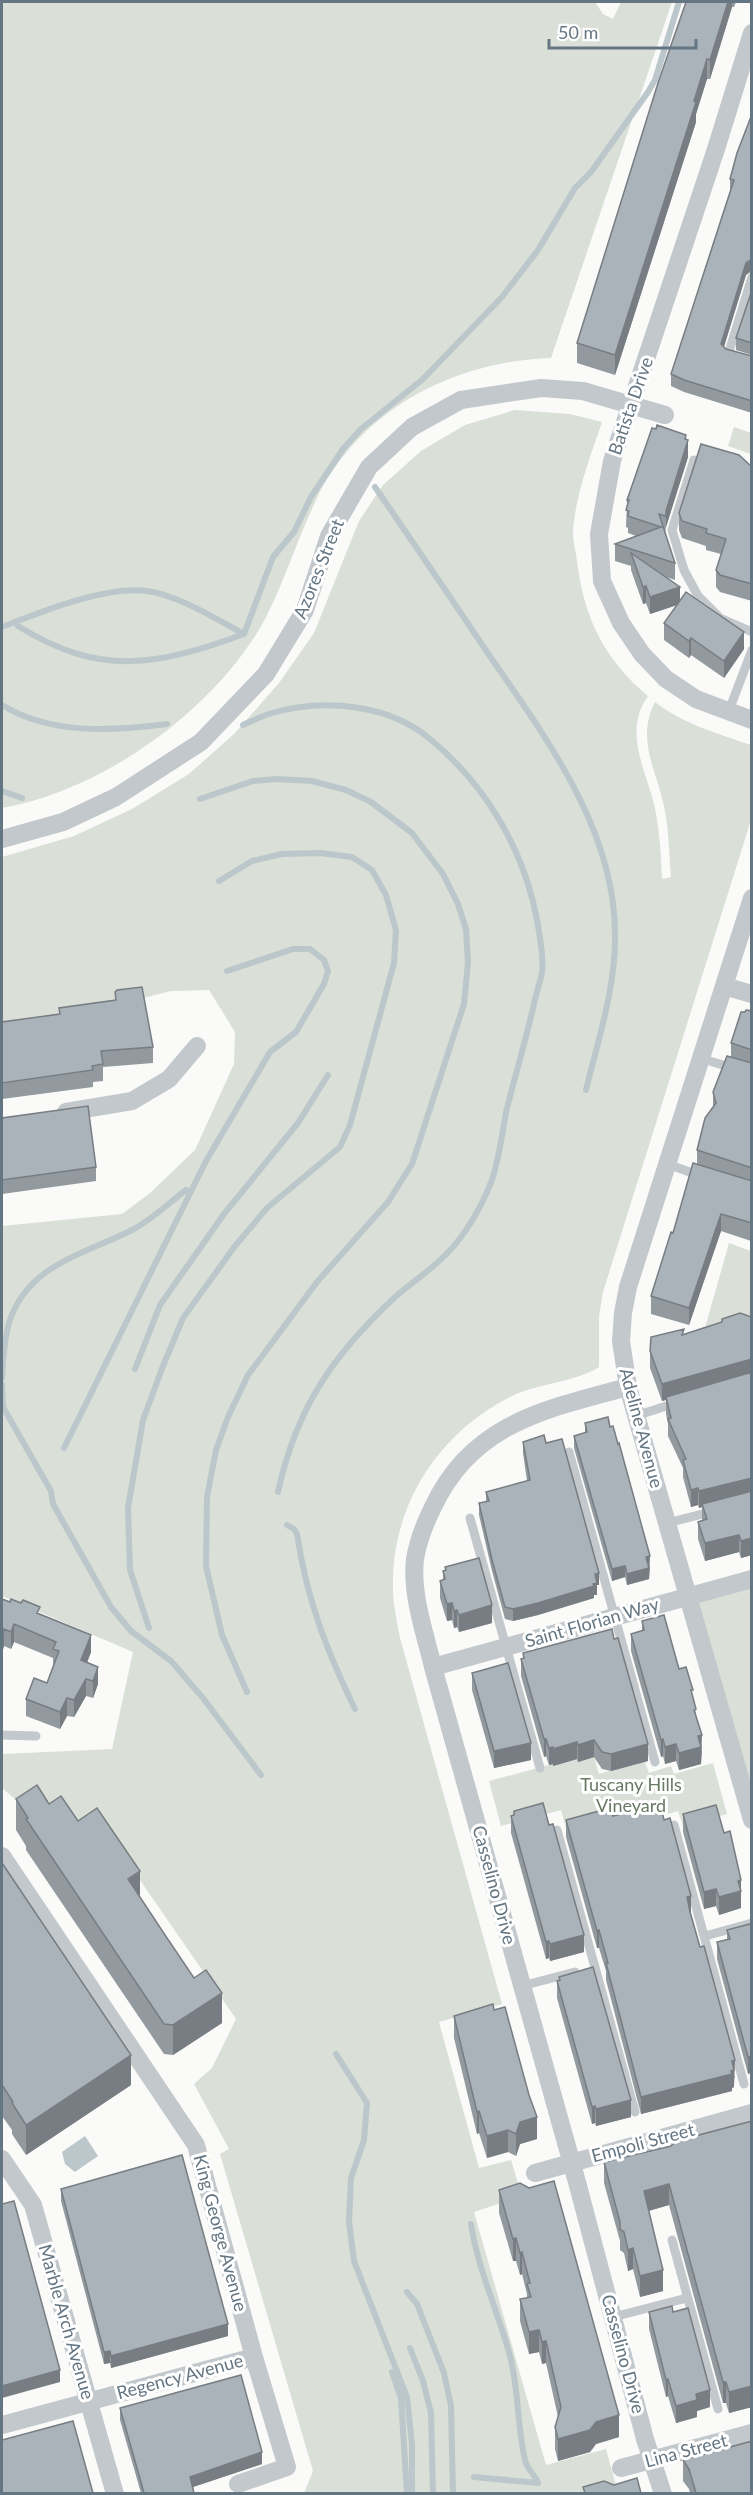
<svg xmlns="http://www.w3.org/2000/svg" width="753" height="2495" viewBox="0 0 753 2495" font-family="Lato,sans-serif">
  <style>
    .green { fill: #dadfd7 }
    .water { fill: #bbc7cb }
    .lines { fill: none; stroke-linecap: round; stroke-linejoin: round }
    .stream { stroke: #bbc7cb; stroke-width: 6 }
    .lane { stroke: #c3c8cc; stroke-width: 9 }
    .street { stroke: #c3c8cc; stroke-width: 18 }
    .wall { fill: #929a9f }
    .shaded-wall { fill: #777d82 }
    .building { fill: #aab3b9; stroke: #777d82; stroke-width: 1.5 }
    .labels { text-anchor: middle; stroke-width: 6; stroke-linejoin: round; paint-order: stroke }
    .street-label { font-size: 18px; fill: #657683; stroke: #fff }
    .park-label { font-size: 18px; fill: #687a64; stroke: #fff }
  </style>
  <rect width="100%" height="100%" fill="#fafaf8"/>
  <path class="green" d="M2,2H595L603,14L613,19L621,2H672L551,358C454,361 359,410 316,500C297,540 284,583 264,621C215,710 102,791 2,808Z
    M515,410L570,414L602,422C591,455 574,498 573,534C573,543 576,552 577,561C584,618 604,659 648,696C621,734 649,774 656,813C660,835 661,857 662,879L671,877C669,855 669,832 665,811C658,772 635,741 655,702C683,724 719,734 751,745V820L603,1292L599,1316V1367C579,1381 536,1384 512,1396C439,1432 391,1505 393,1588C393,1605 397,1621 400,1638L502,2004L439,2022L479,2168L511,2160L522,2196L474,2212L546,2465L606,2449L618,2493H304L313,2471L220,2154L229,2149L194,2084L212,2068L236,2019L106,1831L79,1820L22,1805L2,1788V1754L112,1749L133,1652L2,1596V1226L122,1214L150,1193L195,1150L234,1064L235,1032L209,990L171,991L44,1023L2,1030V857L74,836L132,809L189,774L235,733L279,683L314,633L359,521L383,485L421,451L465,425Z
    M734,427L751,433V454L728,446Z
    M729,1243L751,1251V1322L703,1335Z
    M751,1584V1797L696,1600Z
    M593,1753L599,1774L644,1760L649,1773L671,1766L674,1774L713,1763L727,1814L683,1826L678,1811L620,1828L567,1832L561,1810L501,1826L489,1781Z"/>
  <path class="water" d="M85,2136L98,2156L75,2172L65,2164L62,2152Z"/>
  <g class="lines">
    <path class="stream" d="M375,487C412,541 449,595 485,649C543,734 615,827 615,934C616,987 598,1040 586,1090
      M18,626C100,677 157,666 244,634
      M2,627C41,612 107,585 147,591C178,595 216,619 244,634
      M244,634L273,557L294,532L311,497L343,449L361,429L423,379L502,297L538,250L575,188L591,172L648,92L655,80L679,2
      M2,705C50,735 113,731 167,724
      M243,725C252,721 262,716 272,713C323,698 389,704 430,739C487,786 525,851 538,925C540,940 544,957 542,973C540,983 536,993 534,1004C526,1039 516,1073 507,1108C503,1127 501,1146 496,1165C492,1187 474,1220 461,1237C442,1263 417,1278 394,1298C332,1356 296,1409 278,1492
      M2,791L22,798
      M200,799L253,781L277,779L312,781L346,790L371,802L412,833L443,874L458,904L466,929L468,962L464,1004L412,1164L388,1202L317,1282L248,1375L228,1417L216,1450L207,1497L206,1566L222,1635L247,1692
      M135,1369L160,1305L224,1214L298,1123L328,1075
      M2,1378C3,1360 4,1340 9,1323C27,1264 86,1254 134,1229C152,1219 169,1203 186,1190
      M2,1385L3,1407L51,1491L53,1504L111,1607L131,1631L171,1661L203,1698L261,1775
      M64,1448L206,1161L270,1052L296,1032L324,984L328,971L324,960L310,949H293L227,971
      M287,1525L294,1529L297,1534C307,1600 326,1649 355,1709
      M149,1628L130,1570L128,1508L143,1420L163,1366L183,1318L235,1246L267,1208L340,1147L350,1125L394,963L396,930L386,895L372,870L352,857L320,853L282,854L252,861L219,881
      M336,2054L367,2103L364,2140L351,2178L349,2222L354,2261L407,2397L412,2445V2494
      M471,2224C478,2270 498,2311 510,2356C519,2390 517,2426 525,2460C527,2470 535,2474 538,2483
      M407,2292L417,2304L444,2373L451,2406L453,2494
      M410,2348L423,2381L431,2413L433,2494
      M392,2372L401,2398L407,2494
      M474,2477L538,2483"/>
    <path class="lane" d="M752,277L728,355L752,362
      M694,460L672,530L684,570L698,596L720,618L752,632
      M728,713L752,650
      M700,1058L752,1074
      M667,1164L701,1176
      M635,1416L676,1403
      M569,1452L655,1762
      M470,1518L540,1768
      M667,1523L714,1511
      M2,1735L36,1736
      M674,1825L744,2084
      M557,1830L635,2112
      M705,1936L752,1923
      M522,1986L575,1972
      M672,2240L718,2409
      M613,2317L687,2298"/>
    <path class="street" d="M752,33L716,149L612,461L599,534L602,581L621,623L642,654L666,679L696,699L752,720
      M2,839L63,822L116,797L201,742L266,674L305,610L329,536L369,467L412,427L461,400L541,388L583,391L665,415
      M752,898L628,1287L623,1313L621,1341L628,1387L752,1820
      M724,986L752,994
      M66,1112L132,1101L169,1079L197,1046
      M628,1387C546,1409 472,1423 433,1507C425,1523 418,1541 415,1559C411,1595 425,1633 433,1667L577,2182L645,2439L663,2494
      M433,1667L752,1579
      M2,1856L196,2145L254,2357L287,2467L238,2484
      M2,2159L33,2205L115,2494
      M535,2173L752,2113
      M2,2425L254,2357
      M621,2468L752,2433"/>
  </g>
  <path class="wall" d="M686,2H736L734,7H732L710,79H707L696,114V122L615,375L577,363V343Z
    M752,114V271L746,275L724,347L726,349L752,356V413L684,392L671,386V374L730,191V179Z
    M752,290V355L736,350V338Z
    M686,439L688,457L666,527L665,533L675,563V580L666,577L680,601L744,649L724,678L691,655L689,658L664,640V623L677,605L650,614L646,603L643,604L631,570V566L615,561V544L636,536L628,533V528L626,527L627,500Z
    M752,467V601L720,592L716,587V570L721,554L706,550V546L682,538L679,530V513Z
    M115,992L153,1047V1063L103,1067V1081L93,1082V1087L2,1099V1022L59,1014V1008L115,1000Z
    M752,1011V1247L751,1241L721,1231L689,1325L651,1314V1296L697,1164V1150L713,1107V1092L731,1058V1043L745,1012Z
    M2,1118L96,1167V1181L2,1194Z
    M752,1317V1555L741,1558L739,1552L705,1561L698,1539V1522L702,1521V1507L699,1508L698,1505L691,1507L683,1477V1468L668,1436V1424L666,1414V1400L662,1401L650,1368V1351L684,1334Z
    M585,1423L650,1568L649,1579L627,1585L625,1577L612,1581L574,1448V1436L585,1433Z
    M523,1442L546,1443L599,1585H597V1595H594V1598L538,1615L513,1621L505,1619L492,1571L479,1515V1503L486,1502V1492L527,1481L523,1453Z
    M445,1567L492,1623L459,1632L457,1627L454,1628L452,1620L447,1621L440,1598V1581L443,1580V1571H445Z
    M2,1599L40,1614L91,1652L87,1663L98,1684L93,1698L86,1696L74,1717L67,1716L60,1729L26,1716V1699L47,1683L53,1666V1658L14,1642L11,1649L4,1646L2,1653Z
    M642,1621L679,1669L693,1696L702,1752L701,1764L679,1770L676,1761L665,1764L663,1756L661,1757L631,1651V1634L642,1631Z
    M523,1653L648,1761L611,1771L602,1769L594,1757L578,1762L577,1759L553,1766V1764L549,1765L546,1756L544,1757L521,1676V1659H523Z
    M472,1673L531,1760L494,1768L472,1690Z
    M16,1799L49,1804L78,1821L140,1897L222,2023L173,2055L164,2054L26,1850V1846L16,1830Z
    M514,1811L584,1952L550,1961L549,1958L546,1959L511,1833V1816L514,1815Z
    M683,1814L741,1897V1908L719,1915L716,1906L704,1909L683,1832Z
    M613,1816L691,1913L735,2078H734V2087L732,2088V2091L641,2114L606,1980V1971L599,1948H597L566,1837V1820Z
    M2,1863L131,2085L26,2155L12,2134V2130L2,2116Z
    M727,1930H752L748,2074L717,1959V1942L727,1939Z
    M559,1977L631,2117L596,2126L595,2123L592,2124L557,1998V1981L559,1980Z
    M494,2010L537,2139L520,2144L516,2156L508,2152L487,2158L479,2133L477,2134L454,2038V2016Z
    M752,2121V2407L729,2413L726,2403H723L669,2205L649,2211L663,2291L640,2297L633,2269L628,2271L624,2253L620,2250V2241L604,2183V2162L671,2146Z
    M61,2189L228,2336L111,2368L110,2363L104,2364L61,2201Z
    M499,2190L619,2437L596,2444L590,2452L558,2461L555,2449V2427L558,2417L546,2363L542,2364L539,2352L529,2354L520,2321V2299L527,2298V2294L522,2274L520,2275L516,2261H513L499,2213Z
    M649,2312H673L710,2407L697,2411V2417L676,2423L668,2396L666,2397L649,2329Z
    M120,2408L262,2464L193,2487L194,2493H141L120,2420Z
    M683,2460L752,2493H690L689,2489L683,2481Z"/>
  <path class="shaded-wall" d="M728,2H732V7L710,79V60Z
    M707,59V79L696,114V122L615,375V355Z
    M751,258V270L746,275L721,356V344L746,263Z
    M686,435V446L688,440V457L666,527V511Z
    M646,586V603L643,604V587Z
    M680,587V604L650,614V597Z
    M744,632V649L724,678V661Z
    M691,638V655L689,658V641Z
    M721,1214V1231L689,1325V1308Z
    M750,1358V1376L666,1397V1400L662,1401V1384Z
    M751,1477V1494L702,1504V1507L699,1508V1491Z
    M698,1488V1505L691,1507V1490Z
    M739,1535V1552L705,1561V1543Z
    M752,1538V1555L741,1558V1541Z
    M650,1556L649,1579L627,1585V1574L646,1557Z
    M625,1566V1577L612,1581V1569Z
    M599,1573V1585H597V1595H594V1598L538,1615L513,1621V1609Z
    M452,1603V1620L447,1621V1604Z
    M492,1605V1623L459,1632V1615Z
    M457,1610V1627L454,1628V1611Z
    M14,1624V1642L11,1649V1632Z
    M4,1629V1646L2,1653V1636Z
    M91,1635V1652L81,1677V1660Z
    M3,1664V1681L2,1684V1667Z
    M98,1667V1684L93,1698V1681Z
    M86,1679V1696L74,1717V1700Z
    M67,1698V1716L60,1729V1712Z
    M702,1735L701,1764L679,1770V1753L698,1736Z
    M544,1739H546V1756L544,1757Z
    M663,1739V1756L661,1757V1740Z
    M594,1740V1757L578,1762V1745Z
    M577,1742V1759L553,1766V1749Z
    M531,1743V1760L494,1768V1751Z
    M648,1744V1761L611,1771V1754Z
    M676,1744V1761L665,1764V1747Z
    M553,1747V1764L549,1765V1748Z
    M140,1871V1902L128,1879Z
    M741,1880V1908L719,1915V1897L738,1881Z
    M716,1889V1906L704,1909V1892Z
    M691,1896V1913L687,1914V1897Z
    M599,1930V1948H597V1931Z
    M584,1935V1952L550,1961V1944Z
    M549,1941V1958L546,1959V1942Z
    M222,1993V2023L173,2055V2025Z
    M131,2055V2085L26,2155V2125Z
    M752,2056V2073L748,2074V2057Z
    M735,2060L734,2087L732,2088V2091L641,2114V2097Z
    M631,2100V2117L596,2126V2109Z
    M595,2106V2123L592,2124V2107Z
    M479,2111V2133L477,2134V2112Z
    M537,2117V2139L520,2144L516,2156V2134L520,2122Z
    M508,2130V2152L487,2158V2136Z
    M669,2184V2205L644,2212V2191Z
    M516,2238V2261H513V2239Z
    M633,2248V2269L628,2271V2250Z
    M522,2252V2274L520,2275V2253Z
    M663,2270V2291L640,2297V2276Z
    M228,2324V2336L111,2368V2356Z
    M539,2330V2352L529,2354V2332Z
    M546,2341V2363L542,2364V2342Z
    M110,2351V2363L104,2364V2352Z
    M60,2370V2382L2,2398V2386Z
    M668,2379V2396L666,2397V2380Z
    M723,2382H726V2403H723Z
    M752,2386V2407L729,2413V2392Z
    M710,2390V2407L697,2411V2417L676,2423V2406L696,2394Z
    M619,2415V2437L596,2444L590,2452L558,2461V2439L596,2422Z
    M262,2452V2464L190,2488V2477Z"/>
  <path class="building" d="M686,2H728L710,60L707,59L694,101L696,102L615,355L577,343L658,83Z
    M752,114V259L746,263L721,344L726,349L752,356V401L684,380L671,374L734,180L730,179L737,153Z
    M752,290V343L736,338Z
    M657,425L686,435L685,439L688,440L666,511V516L659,514L675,563L615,544L661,527L628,516L629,511L626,510L629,500H627L652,428L656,429Z
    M701,444L739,455L752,467V584L720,575L716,570L726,539L706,533L707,529L682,521L679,513Z
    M631,553L680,587L650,597L646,586L643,587Z
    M686,592L744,632L724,661L691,638L689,641L664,623Z
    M142,987L153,1047L101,1051L103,1064L92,1066L93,1070L2,1083V1022L60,1014L59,1008L116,1000L115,992L117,990Z
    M746,1010L752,1011V1050L731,1043L741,1012H745Z
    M727,1056L752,1063V1168L697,1150L705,1118L716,1103L713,1092Z
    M88,1106L96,1167L2,1180V1118Z
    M693,1163L752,1181V1223L721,1214L689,1308L651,1296L671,1232L673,1233Z
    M740,1313L751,1317H752V1359L662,1384L650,1351L651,1337L684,1329L682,1335L722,1322V1319Z
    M752,1372V1478L699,1491L698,1488L691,1490L683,1460L686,1459L668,1419L671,1418L666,1397Z
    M608,1417L610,1427L613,1426L618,1444L619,1443L650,1556L646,1557L649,1568L627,1574L625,1566L612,1569L574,1436L587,1432L585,1423Z
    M544,1435L546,1443L562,1439L599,1573L595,1574L597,1583L593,1584L594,1586L538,1603L513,1609L505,1607L492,1560L479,1503L489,1501L486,1492L530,1480L523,1442Z
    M752,1491V1538L741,1541L739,1535L705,1543L698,1522L707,1519L702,1504Z
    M479,1558L492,1605L459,1615L457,1610L454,1611L452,1603L447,1604L440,1581L445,1579L443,1571L446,1570L445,1567Z
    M2,1599L10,1602L11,1599L21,1603L23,1600L40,1607L37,1613L91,1635L81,1660L98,1667L93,1681L86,1679L74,1700L67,1698L60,1712L26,1699L34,1678L47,1683L59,1651L53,1649L56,1642L14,1624L11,1632L4,1629L2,1636Z
    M664,1615L679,1669L686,1667L693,1690H691L696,1709L694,1710L702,1735L698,1736L701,1747L679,1753L676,1744L665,1747L663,1739L661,1740L631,1634L644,1630L642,1621Z
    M612,1629L614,1639L618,1638L648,1744L611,1754L602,1752L594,1740L578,1745L577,1742L553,1749V1747L549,1748L546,1739H544L521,1659L524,1658L523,1653Z
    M508,1663L531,1743L494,1751L472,1673Z
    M37,1785L49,1804L61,1796L78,1821L97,1808L140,1871L128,1879L165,1935L194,1978L206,1970L222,1993L173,2025L164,2024L26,1819L28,1818L16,1799Z
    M543,1803L549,1825L553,1824L584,1935L550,1944L549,1941L546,1942L511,1816L514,1815V1811Z
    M660,1803L664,1820L670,1818L691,1896L687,1897L690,1912L700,1947L704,1946L735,2060L732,2061L734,2070L731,2071L732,2074L641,2097L606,1963H608L599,1930L597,1931L566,1820L610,1808L613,1816Z
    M716,1805L724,1833L730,1831L741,1880L738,1881L741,1891L719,1897L716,1889L704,1892L683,1814Z
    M2,1863L131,2055L26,2125L12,2103L13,2102L2,2085Z
    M750,1924L752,1930V2056L748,2057L717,1942L730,1939L727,1930Z
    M593,1967L631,2100L596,2109L595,2106L592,2107L557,1981L560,1980L559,1977Z
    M493,2004L494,2010L505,2007L529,2095L537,2117L520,2122L516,2134L508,2130L487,2136L479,2111L477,2112L454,2016Z
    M752,2121V2386L729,2392L726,2382H723L669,2184L644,2191L663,2270L640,2276L633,2248L628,2250L624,2232L620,2229V2222L604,2162L671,2146L676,2141Z
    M182,2155L228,2324L111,2356L110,2351L104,2352L61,2189Z
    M554,2181L619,2415L596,2422L590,2430L558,2439L555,2427L561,2407L546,2341L542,2342L539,2330L529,2332L520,2299L531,2297L527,2284L530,2283L522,2252L520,2253L516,2238L513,2239L499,2190L520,2183L529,2188Z
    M14,2201L60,2370L2,2386V2204Z
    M672,2306L673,2312L688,2308L710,2390L696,2394L697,2400L676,2406L668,2379L666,2380L649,2312Z
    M241,2375L262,2452L190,2477L194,2493H144L120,2408Z
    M73,2421L93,2493H2V2440Z
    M752,2441V2493H696L689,2469L683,2460Z
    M637,2478L641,2493H585L583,2487L604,2481L614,2485Z"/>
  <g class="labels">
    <g class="street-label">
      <text transform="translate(631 406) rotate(-71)" y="6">Batista Drive</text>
      <text transform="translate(319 569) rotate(-68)" y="6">Azores Street</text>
      <text transform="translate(641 1428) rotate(75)" y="6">Adeline Avenue</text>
      <text transform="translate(592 1623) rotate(-16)" y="6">Saint Florian Way</text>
      <text transform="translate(494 1885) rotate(75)" y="6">Casselino Drive</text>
      <text transform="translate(643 2143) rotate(-15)" y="6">Empoli Street</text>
      <text transform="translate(220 2233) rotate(75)" y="6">King George Avenue</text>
      <text transform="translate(66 2322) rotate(74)" y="6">Marble Arch Avenue</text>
      <text transform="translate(623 2354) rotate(75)" y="6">Casselino Drive</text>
      <text transform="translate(180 2377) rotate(-15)" y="6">Regency Avenue</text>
      <text transform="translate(686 2451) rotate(-15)" y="6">Lina Street</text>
    </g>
    <g class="park-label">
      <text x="631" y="1791">Tuscany Hills<tspan x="631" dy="21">Vineyard</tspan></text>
    </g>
  </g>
  <rect width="753" height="2495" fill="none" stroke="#657683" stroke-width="6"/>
  <path d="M549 39v9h147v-9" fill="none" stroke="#657683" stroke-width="3"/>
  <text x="558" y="39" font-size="18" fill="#657683" stroke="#ffffff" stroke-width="4.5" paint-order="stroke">50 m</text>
</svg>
